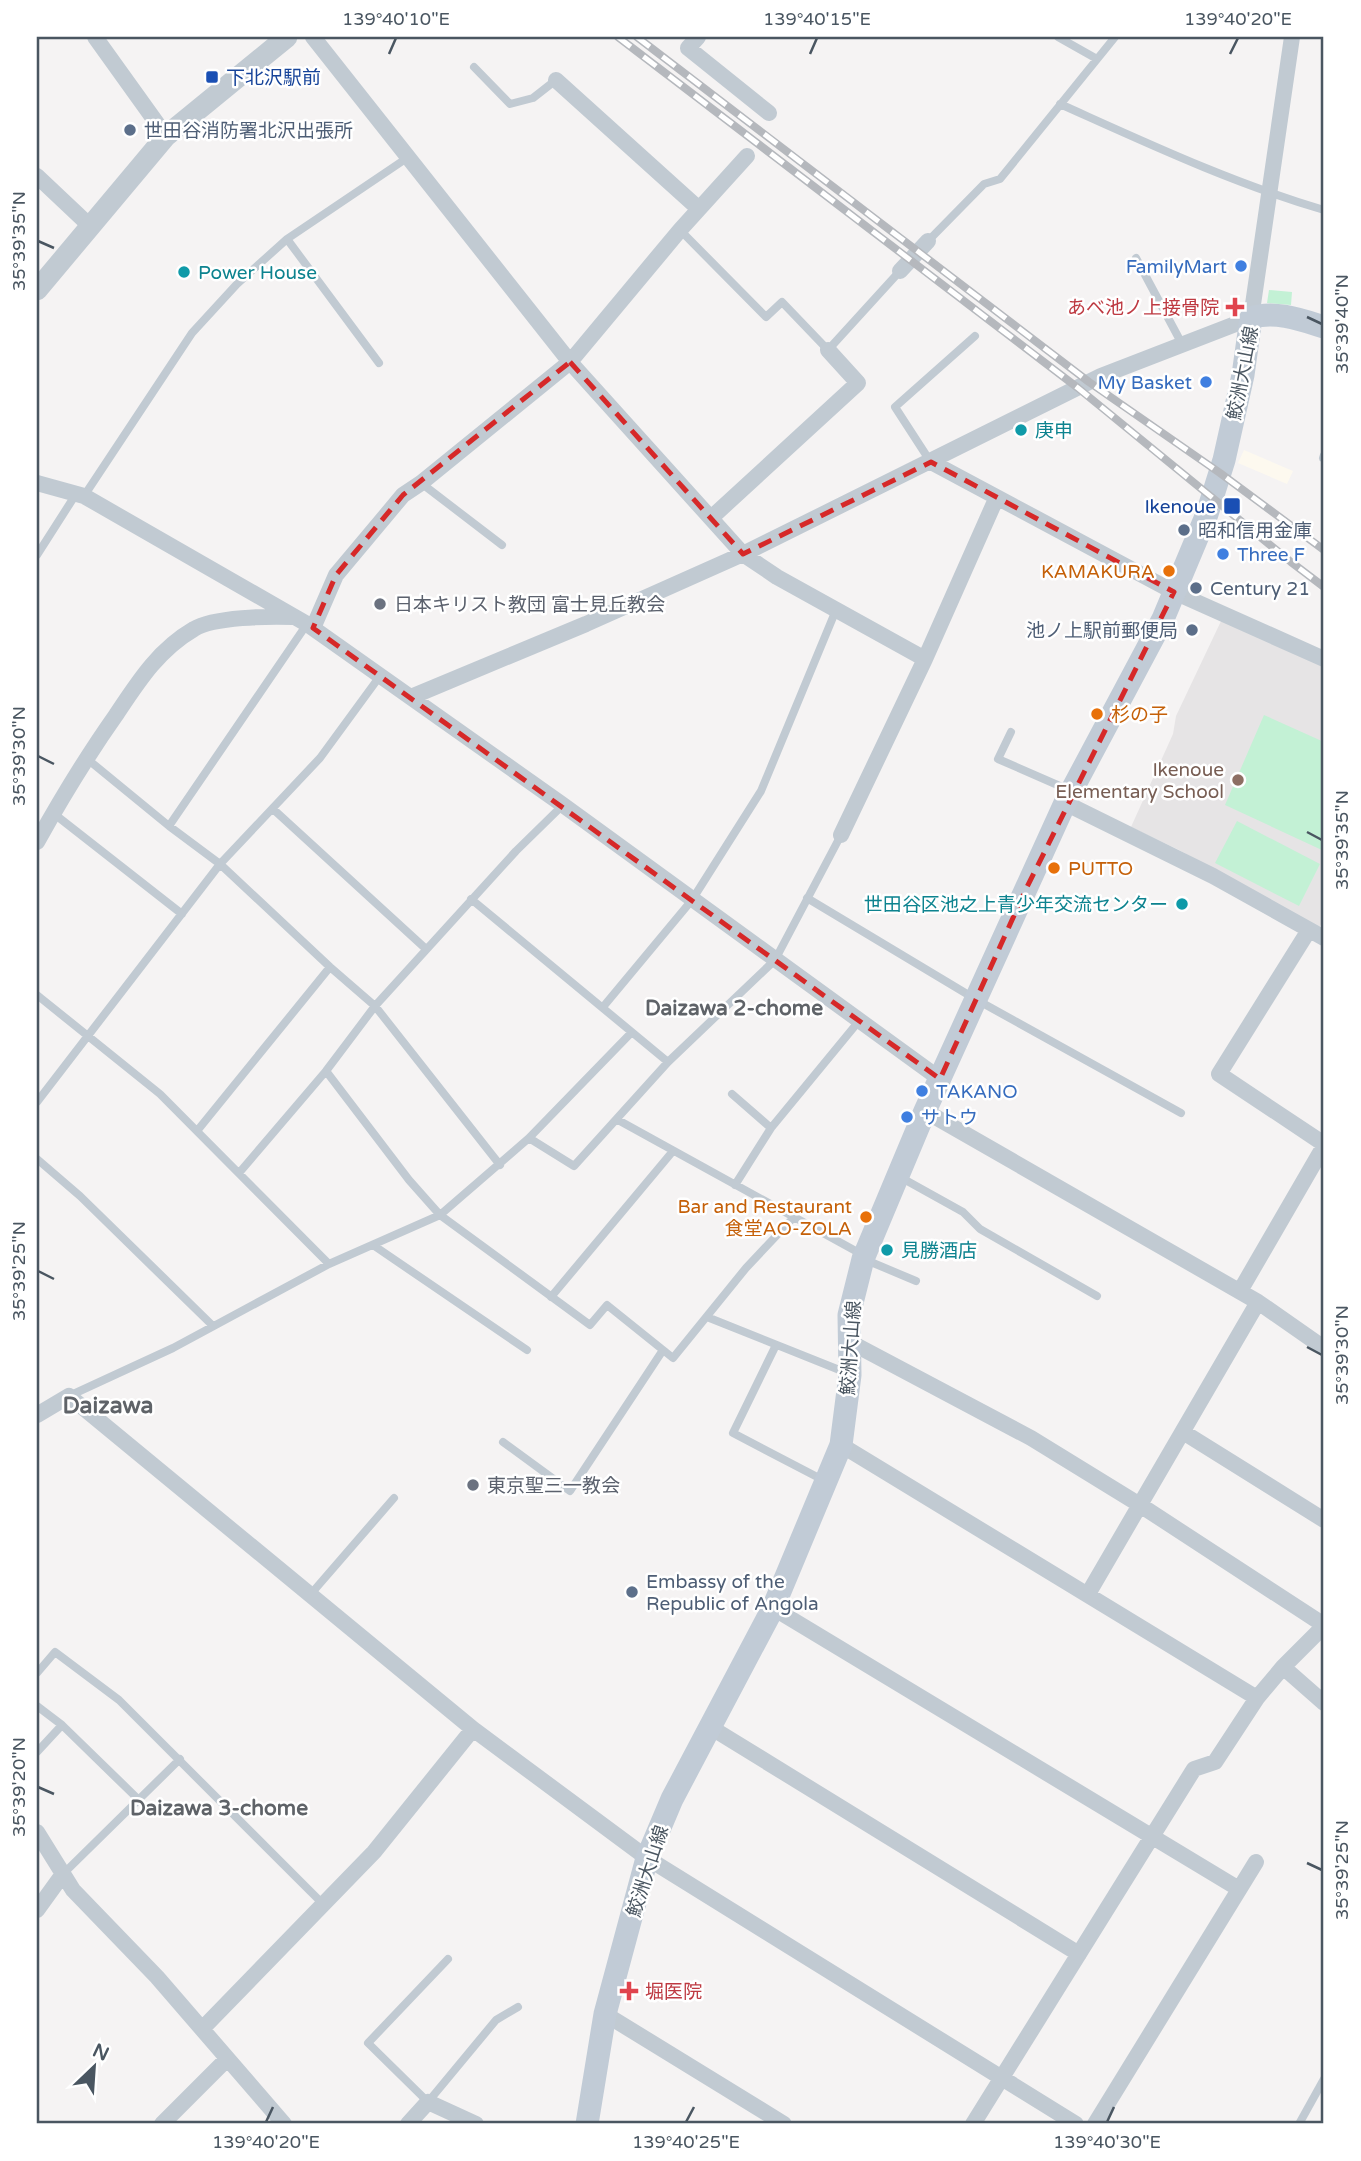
<svg xmlns="http://www.w3.org/2000/svg" width="1361" height="2161" viewBox="0 0 1361 2161" font-family="'Varela Round','Noto Sans JP',sans-serif">
  <style>
    .commercial { fill: #fdf9ef }
    .education { fill: #e6e4e5 }
    .green { fill: #c3f1d5 }
    .lines { fill: none; stroke-linecap: round; stroke-linejoin: round }
    .service { stroke: #c1cad2; stroke-width: 8 }
    .minor { stroke: #c1cad2; stroke-width: 16 }
    .tertiary { stroke: #c1cad2; stroke-width: 21 }
    .secondary { stroke: #c1cbd6; stroke-width: 23 }
    .rail-casing { stroke: #b5b8bd; stroke-width: 8 }
    .rail { stroke: #fff; stroke-width: 5; stroke-dasharray: 16; stroke-linecap: butt }
    .marked { fill: none; stroke: #d62828; stroke-width: 5; stroke-dasharray: 14 9; stroke-linejoin: round }
    .ticks { fill: none; stroke: #4a5661; stroke-width: 2.5 }
    .transit-dot { fill: #1a4fb4; stroke: #fff; stroke-width: 2.5 }
    .service-dot { fill: #5c6f8a; stroke: #fff; stroke-width: 2.5 }
    .shop-dot { fill: #3f7fe0; stroke: #fff; stroke-width: 2.5 }
    .culture-dot { fill: #0f9aa8; stroke: #fff; stroke-width: 2.5 }
    .health-dot { fill: #e0444e; stroke: #fff; stroke-width: 2.5 }
    .food-dot { fill: #e8710a; stroke: #fff; stroke-width: 2.5 }
    .worship-dot { fill: #6b7280; stroke: #fff; stroke-width: 2.5 }
    .education-dot { fill: #8d6e63; stroke: #fff; stroke-width: 2.5 }
    .labels { text-anchor: middle; stroke-width: 5; stroke-linejoin: round; paint-order: stroke }
    .transit-label { font-size: 19px; fill: #164399; stroke: #fff; text-anchor: start }
    .service-label { font-size: 19px; fill: #4e5e75; stroke: #fff; text-anchor: start }
    .shop-label { font-size: 19px; fill: #366cbe; stroke: #fff; text-anchor: start }
    .culture-label { font-size: 19px; fill: #0d838f; stroke: #fff; text-anchor: start }
    .health-label { font-size: 19px; fill: #be3a42; stroke: #fff; text-anchor: end }
    .street-label { font-size: 19px; fill: #4a5661; stroke: #fff }
    .food-label { font-size: 19px; fill: #c56008; stroke: #fff; text-anchor: end }
    .worship-label { font-size: 19px; fill: #5b616d; stroke: #fff; text-anchor: start }
    .education-label { font-size: 19px; fill: #785e54; stroke: #fff; text-anchor: end }
    .neighbourhood-label { font-size: 21px; font-weight: bold; fill: #5f6368; stroke: #fff }
    .quarter-label { font-size: 23px; font-weight: bold; fill: #5f6368; stroke: #fff }
    .neatline { fill: none; stroke: #4a5661; stroke-width: 2.5 }
    .ticks-label { font-size: 18px; text-anchor: middle; fill: #4a5661 }
  </style>
  <rect width="100%" height="100%" fill="#f5f3f3"/>
  <path class="commercial" d="M1244,450L1293,471L1287,484L1238,463Z"/>
  <path class="education" d="M1222,619L1324,666V919L1319,928L1179,850L1131,827L1173,734L1176,716Z"/>
  <path class="green" d="M1269,290L1292,292L1291,305L1267,303Z
    M1264,715L1324,742V851L1225,805Z
    M1237,821L1320,864L1299,906L1215,863Z"/>
  <g class="lines">
    <path class="service" d="M1058,37L1097,59
      M474,67L510,104L533,98L556,80
      M1060,104C1147,143 1232,183 1324,210
      M680,230L766,317L782,302L828,350L900,271
      M287,239L379,363
      M928,241L984,184L1000,179L1115,37
      M1136,258L1182,344
      M1323,458L1324,455
      M930,461L895,407L975,336
      M421,483L502,545
      M84,496L192,333L237,284L287,239L407,158
      M37,555L76,494
      M1011,732L998,759L1069,790
      M86,758L169,826L220,864L330,967L375,1006L500,1165
      M273,809L426,949
      M53,813L182,914
      M169,826L307,624
      M807,898L977,1000L1181,1113
      M471,899L668,1062
      M37,995L160,1094L329,1264
      M603,1007L692,900L761,791L836,610
      M326,1071L409,1180L440,1215L590,1325L607,1305L673,1358L746,1268L794,1217
      M732,1094L771,1128
      M37,1102L220,864L320,758L380,676
      M618,1120L863,1255
      M197,1131L330,967
      M529,1138L574,1166L668,1062L775,960L841,835
      M37,1159L80,1196L213,1326
      M239,1173L326,1071L375,1006L516,851L563,805
      M900,1177L963,1212L980,1229L1097,1296
      M735,1185L771,1128L859,1021
      M373,1245L527,1350
      M866,1260L916,1281
      M551,1297L673,1151
      M707,1317L847,1373
      M776,1345L733,1433L823,1480
      M69,1396L173,1348L329,1264L440,1215L529,1138L631,1033
      M503,1442L570,1491L663,1350
      M310,1595L394,1498
      M37,1673L55,1652L119,1700L324,1905
      M37,1706L62,1725L139,1800
      M37,1752L62,1725
      M63,1874L180,1759
      M448,1959L368,2043L428,2102L496,2020L518,2007
      M1299,2124L1324,2079"/>
    <path class="minor" d="M95,37L166,136
      M313,37L570,362L743,554L777,577L925,659
      M698,37L688,48L769,113
      M556,80L699,209
      M37,176L90,226
      M900,271L928,241
      M931,462L1174,592L1324,659
      M37,483L84,496L307,624L563,805L940,1079
      M711,518L858,383L828,350
      M313,628L336,575L403,495L421,483L570,362L680,230L747,156
      M411,697L586,624L743,554L1101,376L1251,318L1292,37
      M1065,803L1213,876L1324,938
      M841,835L925,659L996,499
      M37,842C61,799 87,756 116,715C138,682 158,650 194,629C213,617 270,616 293,617
      M1309,930L1219,1074L1324,1144
      M925,1111L1258,1302L1324,1348
      M1240,1291L1324,1146
      M848,1341L1031,1438L1140,1505L1324,1625
      M37,1415L69,1396L473,1729L647,1858L1076,2124
      M1183,1432L1324,1520
      M841,1445L1257,1698
      M1088,1594L1258,1302
      M773,1608L1239,1889
      M1283,1667L1324,1703
      M710,1727L1079,1954
      M37,1832L73,1890L157,1977L284,2124
      M37,1910L63,1874
      M605,2014L784,2124
      M202,2029L374,1852L473,1729
      M162,2124L227,2059
      M408,2124L428,2102L476,2124
      M973,2124L1194,1769L1215,1762L1257,1698L1283,1667L1324,1626
      M1095,2124L1256,1862"/>
    <path class="tertiary" d="M37,290L166,136L287,37"/>
    <path class="secondary" d="M587,2124L605,2014L647,1858L672,1799L773,1608L841,1445L850,1375L849,1315L863,1259L925,1111L1065,803L1163,619L1207,514L1224,460L1243,375L1251,318C1274,310 1302,320 1324,327"/>
    <g class="rail-casing">
      <path id="rail" d="M618,37L1078,388L1291,562L1324,587
        M637,37L1089,382L1220,473L1324,550"/>
    </g>
    <use href="#rail" class="rail"/>
  </g>
  <path class="marked" d="M570,362L743,554L931,462L1174,592L1027,887L940,1079L313,628L336,575L403,495Z"/>
  <path class="ticks" d="M389,54L396,38M810,54L817,38M1230,54L1238,38M38,241L54,248M1307,317L1322,324M38,756L54,764M1307,832L1322,840M38,1271L54,1279M1307,1347L1322,1355M38,1787L54,1794M1307,1863L1322,1870M266,2122L273,2107M686,2122L694,2107M1107,2122L1114,2107"/>
  <g class="transit-dot">
    <rect x="205" y="70" width="14" height="14" rx="3.5"/>
    <rect x="1223" y="497" width="18" height="18" rx="3.5"/>
  </g>
  <g class="service-dot">
    <circle cx="130" cy="130" r="7"/>
    <circle cx="1184" cy="530" r="7"/>
    <circle cx="1196" cy="588" r="7"/>
    <circle cx="1192" cy="630" r="7"/>
    <circle cx="632" cy="1592" r="7"/>
  </g>
  <g class="shop-dot">
    <circle cx="1241" cy="266" r="7"/>
    <circle cx="1206" cy="382" r="7"/>
    <circle cx="1223" cy="554" r="7"/>
    <circle cx="922" cy="1091" r="7"/>
    <circle cx="907" cy="1117" r="7"/>
  </g>
  <g class="culture-dot">
    <circle cx="184" cy="272" r="7"/>
    <circle cx="1021" cy="430" r="7"/>
    <circle cx="1182" cy="904" r="7"/>
    <circle cx="887" cy="1250" r="7"/>
  </g>
  <g class="health-dot">
    <path d="M1231.5 296.5h7v7h7v7h-7v7h-7v-7h-7v-7h7z"/>
    <path d="M625.5 1980.5h7v7h7v7h-7v7h-7v-7h-7v-7h7z"/>
  </g>
  <g class="food-dot">
    <circle cx="1169" cy="571" r="7"/>
    <circle cx="1097" cy="714" r="7"/>
    <circle cx="1054" cy="868" r="7"/>
    <circle cx="866" cy="1217" r="7"/>
  </g>
  <g class="worship-dot">
    <circle cx="380" cy="604" r="7"/>
    <circle cx="473" cy="1485" r="7"/>
  </g>
  <circle class="education-dot" cx="1238" cy="780" r="7"/>
  <g class="labels">
    <g class="transit-label">
      <text x="226" y="84">下北沢駅前</text>
      <text x="1216" y="513" text-anchor="end">Ikenoue</text>
    </g>
    <g class="service-label">
      <text x="144" y="137">世田谷消防署北沢出張所</text>
      <text x="1198" y="537">昭和信用金庫</text>
      <text x="1210" y="595">Century 21</text>
      <text x="1178" y="637" text-anchor="end">池ノ上駅前郵便局</text>
      <text x="646" y="1588">Embassy of the<tspan x="646" dy="22">Republic of Angola</tspan></text>
    </g>
    <g class="shop-label">
      <text x="1227" y="273" text-anchor="end">FamilyMart</text>
      <text x="1192" y="389" text-anchor="end">My Basket</text>
      <text x="1237" y="561">Three F</text>
      <text x="936" y="1098">TAKANO</text>
      <text x="921" y="1124">サトウ</text>
    </g>
    <g class="culture-label">
      <text x="198" y="279">Power House</text>
      <text x="1035" y="437">庚申</text>
      <text x="1168" y="911" text-anchor="end">世田谷区池之上青少年交流センター</text>
      <text x="901" y="1257">見勝酒店</text>
    </g>
    <g class="health-label">
      <text x="1219" y="314">あべ池ノ上接骨院</text>
      <text x="645" y="1998" text-anchor="start">堀医院</text>
    </g>
    <g class="street-label">
      <text transform="translate(1242 373) rotate(-79)" y="7">鮫洲大山線</text>
      <text transform="translate(850 1348) rotate(-86)" y="7">鮫洲大山線</text>
      <text transform="translate(647 1871) rotate(-72)" y="7">鮫洲大山線</text>
    </g>
    <g class="food-label">
      <text x="1155" y="578">KAMAKURA</text>
      <text x="1111" y="721" text-anchor="start">杉の子</text>
      <text x="1068" y="875" text-anchor="start">PUTTO</text>
      <text x="852" y="1213">Bar and Restaurant<tspan x="852" dy="22">食堂AO-ZOLA</tspan></text>
    </g>
    <g class="worship-label">
      <text x="394" y="611">日本キリスト教団 富士見丘教会</text>
      <text x="487" y="1492">東京聖三一教会</text>
    </g>
    <g class="education-label">
      <text x="1224" y="776">Ikenoue<tspan x="1224" dy="22">Elementary School</tspan></text>
    </g>
    <g class="neighbourhood-label">
      <text x="734" y="1015">Daizawa 2-chome</text>
      <text x="219" y="1815">Daizawa 3-chome</text>
    </g>
    <g class="quarter-label">
      <text x="108" y="1413">Daizawa</text>
    </g>
  </g>
  <rect width="1361" height="2161" fill="none" stroke="#ffffff" stroke-width="77"/>
  <g transform="translate(94 2067) rotate(25)" stroke="#ffffff" stroke-width="5" paint-order="stroke">
  <path d="M0-5L12 26L0 18L-12 26Z" fill="#4a5661"/>
  <text y="-10" font-size="19" font-weight="bold" text-anchor="middle" fill="#4a5661">N</text>
  </g>
  <rect x="38" y="38" width="1284" height="2084" class="neatline"/>
  <g class="ticks-label">
    <text x="396" y="25">139°40'10"E</text>
    <text x="817" y="25">139°40'15"E</text>
    <text x="1238" y="25">139°40'20"E</text>
    <text transform="translate(19 241) rotate(-90)" y="6">35°39'35"N</text>
    <text transform="translate(1342 324) rotate(-90)" y="6">35°39'40"N</text>
    <text transform="translate(19 756) rotate(-90)" y="6">35°39'30"N</text>
    <text transform="translate(1342 840) rotate(-90)" y="6">35°39'35"N</text>
    <text transform="translate(19 1271) rotate(-90)" y="6">35°39'25"N</text>
    <text transform="translate(1342 1355) rotate(-90)" y="6">35°39'30"N</text>
    <text transform="translate(19 1787) rotate(-90)" y="6">35°39'20"N</text>
    <text transform="translate(1342 1870) rotate(-90)" y="6">35°39'25"N</text>
    <text x="266" y="2148">139°40'20"E</text>
    <text x="686" y="2148">139°40'25"E</text>
    <text x="1107" y="2148">139°40'30"E</text>
  </g>
</svg>
